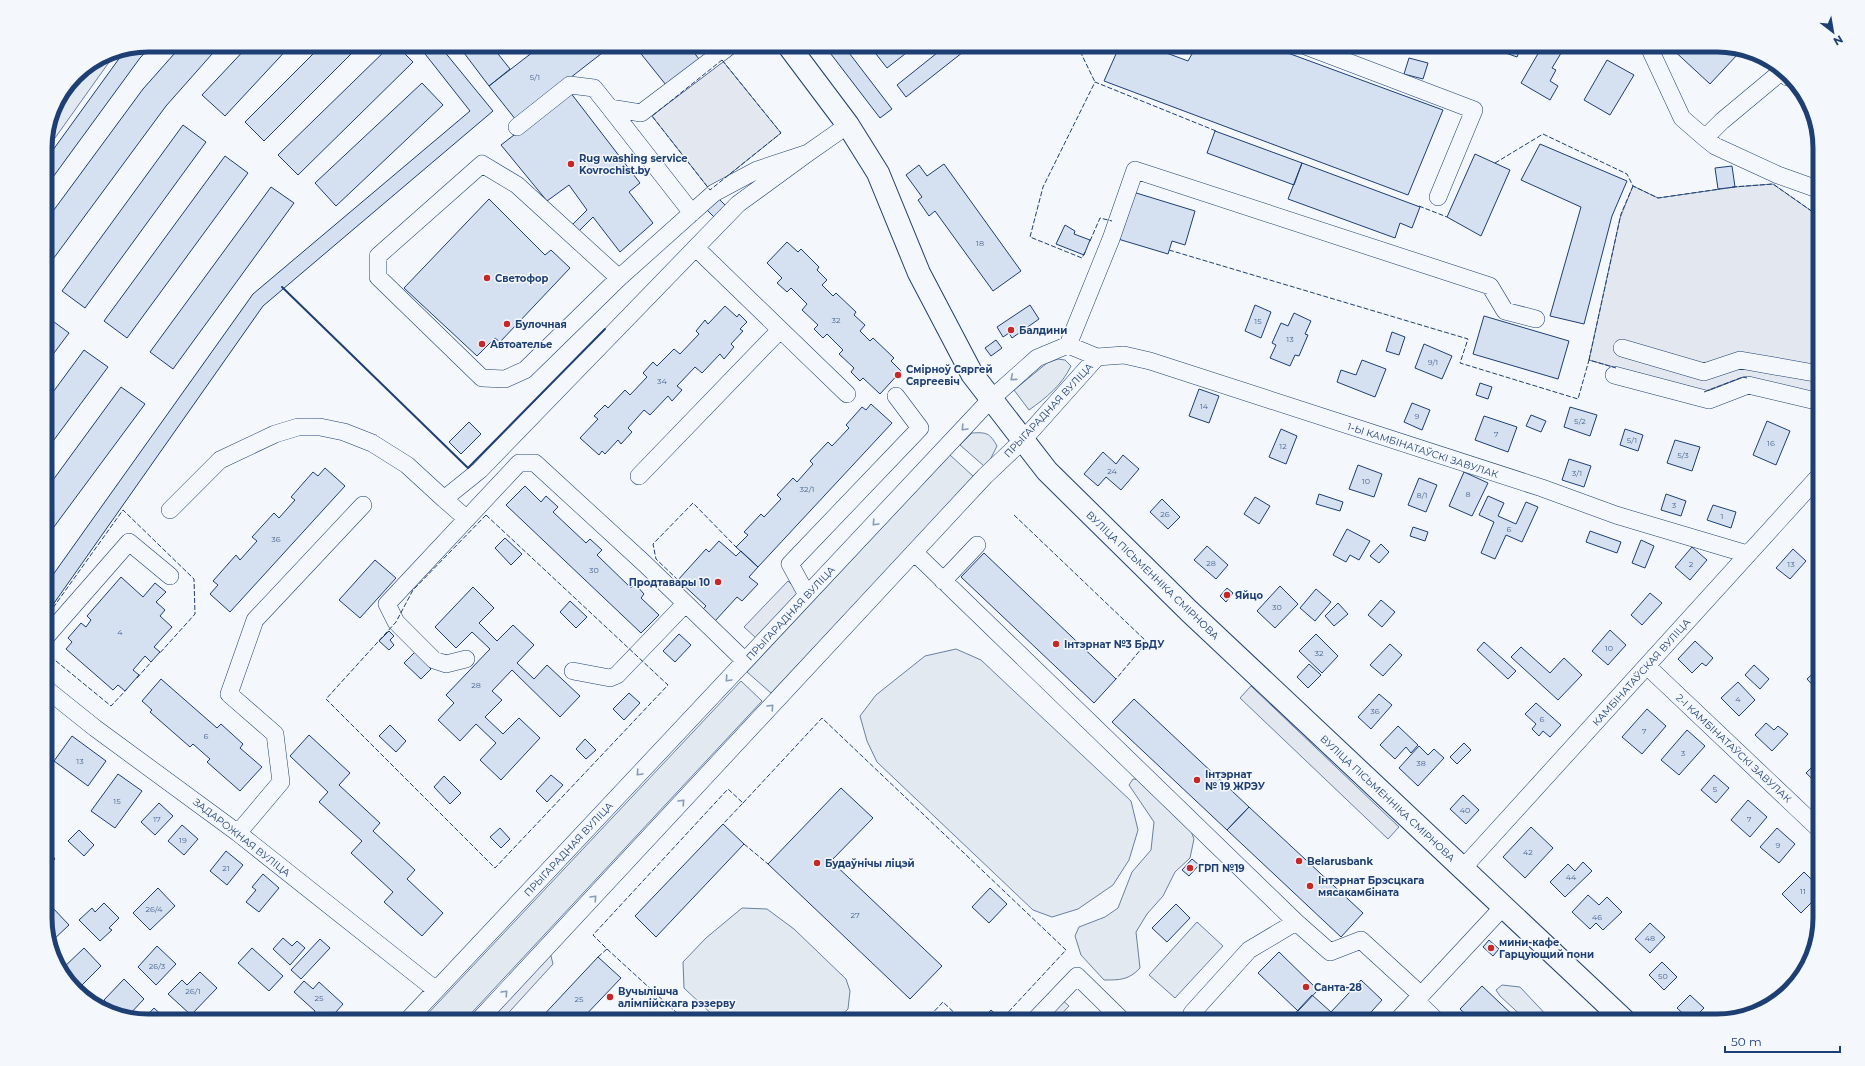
<svg xmlns="http://www.w3.org/2000/svg" width="1865" height="1066" viewBox="0 0 1865 1066" font-family="Montserrat,sans-serif">
  <style>
    .green { fill: #e3e9f0; stroke: #687fa3 }
    .parking { fill: #e3e8f0; stroke: #687fa3 }
    .building { fill: #d5e0f0; stroke: #1d3f73 }
    .lines { fill: none; stroke-linecap: round; stroke-linejoin: round }
    .minor-casing { stroke: #1d3f73; stroke-width: 18 }
    .major-casing { stroke: #1d3f73; stroke-width: 24 }
    .minor { stroke: #f4f7fb; stroke-width: 17 }
    .major { stroke: #f4f7fb; stroke-width: 22 }
    .fence { stroke: #1d3f73; stroke-width: 1; stroke-dasharray: 5 2; stroke-linecap: butt }
    .wall { stroke: #1d3f73; stroke-width: 2 }
    .oneway { stroke: #889bb7 }
    .poi-dot { fill: #c62828; stroke: #f4f7fb; stroke-width: 1.5 }
    .labels { text-anchor: middle; stroke-width: 3; stroke-linejoin: round; paint-order: stroke }
    .number-label { font-size: 8px; fill: #4b6792 }
    .poi-label { font-size: 10px; font-weight: bold; fill: #1d3f73; stroke: #f4f7fb; text-anchor: start }
    .street-label { font-size: 10px; fill: #1d3f73; stroke: #f4f7fb }
    .rim { fill: none; stroke: #1d3f73; stroke-width: 5 }
  </style>
  <rect width="100%" height="100%" fill="#f4f7fb"/>
  <path class="green" d="M117,51L45,152V142L53,108L75,75L109,53Z
    M1058,359L1065,360L1071,366C1062,385 1046,398 1029,410L1014,390L1047,363Z
    M972,433C986,432 990,433 997,446L990,460L984,466L960,445Z
    M950,455L974,477L771,693L747,672Z
    M956,649L981,660L1131,801L1138,830L1129,860L1113,885L1078,909L1052,917L1033,910L877,762L867,741L860,716L876,695L925,656Z
    M741,681L762,701L464,1021H421Z
    M1133,779L1142,780L1189,826L1194,839L1190,858L1175,872L1163,896L1147,914L1136,932L1140,968C1129,980 1120,980 1104,980L1081,955L1075,936L1079,927L1105,917L1118,908L1132,872L1151,850L1154,822L1129,785Z
    M742,908L767,909L794,929L846,979L850,991L848,1009L835,1021H719L684,988L683,962L706,938Z
    M1197,922L1223,946L1175,998L1149,975Z
    M1502,985L1520,987L1552,1021H1527L1500,996L1496,990Z"/>
  <path class="parking" d="M722,60L781,133L710,190L652,116Z
    M1773,184L1820,217V394L1743,377L1703,392L1589,360L1620,218L1633,186L1658,198L1735,187Z
    M788,581L799,592L756,638L744,627Z
    M1251,686L1399,827L1388,839L1240,698Z
    M550,952L553,964L501,1021H487Z
    M1060,998L1069,1006L1055,1021H1038Z"/>
  <path class="building" d="M152,45L140,58L45,188V161L126,49Z
    M182,45H220L166,106L45,270V222L143,89Z
    M249,45H291L225,116L202,95Z
    M322,45H360L264,141L245,122Z
    M391,45H396L413,62L298,175L278,155Z
    M418,45H439L493,111L263,306L45,616V586L253,294L470,111Z
    M458,45H491L510,69L489,86Z
    M542,45H602L606,50L516,120L489,86Z
    M634,45H688L699,59L666,85Z
    M824,45H843L892,109L880,118Z
    M869,45H907L910,50L887,68Z
    M947,45H972L906,97L897,85Z
    M1120,45H1145L1188,61L1197,45H1266L1443,110L1408,195L1104,81Z
    M1430,45H1443L1442,49Z
    M1483,45H1522L1517,57Z
    M1543,45H1566L1552,68L1556,70L1550,81L1558,86L1550,100L1521,83Z
    M1670,45H1717L1730,49L1737,55L1710,84L1669,46Z
    M1409,58L1428,63L1423,79L1404,74Z
    M1607,60L1634,75L1610,115L1584,100Z
    M422,83L443,105L336,206L315,183Z
    M570,92L640,183L629,192L653,223L620,252L593,217L578,232L571,226L587,210L569,185L547,201L501,145Z
    M183,125L206,142L85,308L62,291Z
    M1215,131L1302,163L1294,185L1207,153Z
    M1540,144L1627,181L1612,216L1584,324L1550,316L1581,207L1521,180Z
    M1475,154L1510,170L1481,236L1447,217Z
    M225,156L248,173L127,338L104,321Z
    M1302,163L1420,207L1412,228L1400,223L1395,238L1288,199Z
    M944,164L1021,271L993,291L935,211L929,216L918,200L922,197L906,175L919,165L927,176Z
    M1732,166L1735,187L1718,189L1715,168Z
    M271,187L294,203L173,369L150,352Z
    M1133,192L1195,211L1185,245L1172,241L1168,254L1118,239Z
    M717,197L727,207L715,218L706,209Z
    M489,199L545,255L551,250L570,268L500,342L495,338L477,356L404,288Z
    M1065,225L1075,231L1074,234L1090,240L1084,255L1056,244Z
    M787,242L798,252L801,249L819,267L817,270L827,280L822,285L833,296L836,293L856,312L854,315L865,325L860,331L870,341L873,338L894,358L891,361L901,371L880,394L863,378L860,381L851,372L854,368L839,354L843,350L827,334L823,338L814,329L818,325L802,310L807,304L791,288L787,292L777,283L782,278L767,263Z
    M1030,305L1039,319L1012,338L1009,333L1003,337L997,327Z
    M1255,305L1271,312L1261,338L1245,331Z
    M725,306L737,317L739,314L747,322L740,329L743,331L731,344L734,347L724,359L720,354L702,373L695,367L677,386L682,390L672,401L668,396L650,415L644,410L628,428L632,432L621,444L618,440L605,454L602,451L599,455L580,438L598,419L594,416L605,405L608,408L625,390L630,395L647,377L643,373L653,362L657,366L674,349L680,354L699,334L696,331L705,320L708,324Z
    M1294,313L1311,321L1305,334L1308,335L1299,356L1295,355L1290,366L1270,358L1276,345L1272,343L1281,323L1288,326Z
    M46,316L69,333L45,365V317Z
    M1484,316L1569,341L1558,379L1473,354Z
    M1392,332L1405,337L1399,355L1386,351Z
    M996,340L1002,348L991,356L985,348Z
    M1424,344L1452,356L1442,379L1415,368Z
    M84,350L108,367L45,452V403Z
    M1362,360L1386,369L1375,397L1337,382L1341,370L1356,375Z
    M1480,383L1492,387L1488,399L1476,395Z
    M121,387L145,404L45,539V491Z
    M1199,389L1219,396L1209,423L1189,416Z
    M1412,403L1430,410L1422,430L1404,422Z
    M871,404L892,423L758,567L736,547L748,535L744,532L761,514L764,517L781,499L777,495L793,478L797,482L813,464L810,461L828,442L832,446L849,428L846,425L862,407L866,410Z
    M1570,407L1597,415L1590,436L1564,427Z
    M1531,415L1546,421L1541,432L1526,426Z
    M1484,416L1517,427L1508,452L1475,440Z
    M1767,421L1790,431L1776,465L1753,455Z
    M469,422L481,434L461,454L449,442Z
    M1281,429L1297,436L1286,464L1269,457Z
    M1625,429L1643,435L1638,451L1620,445Z
    M1675,440L1700,447L1692,471L1667,463Z
    M1103,452L1116,464L1123,455L1139,469L1121,490L1106,477L1098,486L1084,474Z
    M1569,459L1591,466L1584,487L1562,480Z
    M1358,465L1382,474L1374,497L1349,489Z
    M325,468L345,486L230,612L210,594L218,585L213,581L236,555L240,560L257,541L252,537L274,513L279,518L295,500L291,497L313,472L318,476Z
    M1464,472L1488,483L1472,516L1449,506Z
    M1419,478L1437,485L1426,512L1408,505Z
    M525,486L541,502L546,496L558,507L553,512L586,543L590,539L602,550L597,555L631,588L635,584L644,594L641,598L659,615L641,633L506,505Z
    M1319,494L1343,502L1340,511L1316,504Z
    M1666,494L1686,501L1681,516L1661,510Z
    M1488,496L1504,503L1498,516L1516,524L1526,502L1538,507L1522,542L1506,535L1495,559L1481,553L1494,522L1479,515Z
    M1255,497L1270,506L1259,524L1244,514Z
    M1162,499L1180,517L1168,529L1150,512Z
    M1713,505L1736,512L1731,528L1707,520Z
    M1413,527L1428,532L1425,541L1410,536Z
    M1347,529L1370,541L1359,560L1350,555L1346,562L1333,555Z
    M1590,531L1621,542L1617,553L1586,542Z
    M505,538L522,554L511,565L495,548Z
    M1641,540L1654,546L1645,568L1632,563Z
    M719,541L736,556L741,551L758,567L749,577L758,584L742,601L737,597L715,621L703,609L706,606L678,580L706,549L709,552Z
    M1381,544L1389,552L1379,563L1370,556Z
    M1207,546L1228,565L1216,579L1194,560Z
    M1692,547L1707,560L1690,580L1675,567Z
    M1793,549L1806,561L1790,579L1776,568Z
    M984,553L1116,679L1094,703L961,577Z
    M375,560L396,578L360,618L339,600Z
    M121,577L143,597L155,583L166,592L156,602L165,610L160,616L172,627L154,647L160,652L151,662L145,656L133,670L139,675L125,691L118,685L113,690L66,649L72,642L68,638L81,623L86,627L91,620L87,616Z
    M1280,586L1298,604L1275,628L1257,611Z
    M473,587L494,608L479,623L497,641L513,625L534,645L517,663L534,679L547,665L580,696L560,717L512,670L492,691L502,700L485,717L503,734L519,718L540,738L501,780L480,760L496,743L476,724L460,741L438,720L454,703L446,695L490,649L472,632L456,648L435,627Z
    M1227,588L1233,593L1226,602L1220,596Z
    M1316,589L1331,602L1315,621L1300,608Z
    M1650,593L1662,603L1642,625L1631,615Z
    M1381,600L1395,612L1382,627L1368,615Z
    M570,601L587,617L576,628L560,612Z
    M1338,603L1348,614L1334,626L1325,616Z
    M1610,630L1626,645L1608,665L1592,651Z
    M389,631L394,636L390,640L394,645L389,650L379,641Z
    M679,634L691,645L675,662L663,651Z
    M1316,634L1338,656L1322,673L1299,651Z
    M1695,641L1713,658L1706,666L1702,663L1692,673L1678,659Z
    M1484,642L1516,671L1508,679L1477,650Z
    M1390,644L1402,655L1383,676L1370,665Z
    M1521,647L1550,673L1564,658L1582,675L1558,700L1511,657Z
    M415,652L431,669L421,679L404,663Z
    M1309,664L1321,675L1308,688L1297,677Z
    M1754,665L1769,679L1760,689L1745,675Z
    M1820,667V693L1807,679Z
    M161,679L217,728L221,724L243,744L240,748L262,767L240,791L207,762L210,759L193,744L190,747L150,712L152,710L142,701Z
    M1738,682L1755,700L1739,716L1721,698Z
    M629,693L640,703L624,720L613,709Z
    M1379,694L1392,705L1371,729L1358,717Z
    M1134,699L1249,807L1227,830L1112,722Z
    M1536,703L1561,725L1550,737L1543,731L1539,736L1532,729L1536,724L1525,714Z
    M1647,709L1666,726L1642,754L1622,737Z
    M45,720L53,725L45,735Z
    M1766,723L1774,730L1778,726L1788,734L1772,751L1755,735Z
    M390,725L406,741L396,752L379,736Z
    M1398,726L1418,745L1411,753L1406,747L1395,759L1380,745Z
    M1687,730L1705,746L1679,775L1661,760Z
    M309,735L350,773L339,785L380,823L373,831L415,870L407,879L443,913L422,936L384,902L393,892L351,853L362,841L319,802L328,792L290,756Z
    M72,736L106,761L88,786L54,761Z
    M585,739L596,750L586,759L576,749Z
    M1464,743L1471,750L1457,764L1450,757Z
    M1419,746L1428,755L1434,749L1444,758L1418,786L1399,768Z
    M1820,759V786L1806,773Z
    M118,774L142,791L115,828L91,811Z
    M551,775L563,785L547,802L536,791Z
    M1714,775L1729,788L1716,803L1701,790Z
    M444,776L461,793L450,804L434,787Z
    M841,788L873,818L831,861L942,966L910,999L768,864Z
    M1463,795L1479,810L1466,824L1450,809Z
    M1748,800L1767,817L1750,837L1731,820Z
    M159,803L173,816L155,835L141,822Z
    M1249,807L1363,913L1341,937L1227,830Z
    M723,824L744,844L656,937L635,916Z
    M182,825L198,839L184,855L168,841Z
    M1531,827L1553,848L1525,878L1503,857Z
    M500,828L510,839L501,848L490,837Z
    M1777,828L1795,844L1779,863L1760,847Z
    M79,830L94,845L84,856L68,841Z
    M45,847L55,859L45,867Z
    M226,851L243,865L227,885L210,871Z
    M1192,859L1199,865L1189,876L1182,870Z
    M1583,862L1592,871L1565,897L1550,882L1568,864L1575,871Z
    M1804,872L1820,888V894L1801,913L1782,894Z
    M263,874L279,888L259,912L246,902L256,890L252,887Z
    M158,888L175,906L150,930L133,913Z
    M990,888L1007,904L989,923L972,907Z
    M1588,895L1599,905L1607,897L1622,912L1603,930L1596,923L1590,929L1572,912Z
    M104,903L119,918L109,928L112,930L100,941L79,920L92,908L95,912Z
    M1176,904L1190,918L1167,942L1152,928Z
    M51,906L69,925L51,942L45,924V912Z
    M1650,923L1665,937L1650,953L1635,939Z
    M283,938L292,946L297,941L305,948L290,965L273,949Z
    M320,939L330,948L301,979L291,970Z
    M1489,940L1499,949L1493,956L1483,947Z
    M157,946L176,964L156,985L138,967Z
    M84,948L101,966L79,988L61,970Z
    M252,948L283,976L269,991L238,963Z
    M1279,952L1318,990L1298,1011L1258,973Z
    M598,957L621,978L580,1021H538Z
    M1662,962L1677,977L1664,990L1649,975Z
    M200,972L217,988L191,1015L168,994L182,980L187,985Z
    M124,979L144,999L128,1016L117,1013L104,1000Z
    M1361,980L1382,1000L1363,1021H1288L1312,995L1331,1012Z
    M304,981L313,989L319,982L343,1004L328,1021H311L308,1019L315,1011L294,992Z
    M1482,986L1519,1021H1473L1460,1009Z
    M1690,995L1704,1008L1691,1021L1677,1008Z
    M154,1008L168,1021L143,1020Z
    M991,1010L1002,1020L981,1021Z
    M677,1013L685,1021H669Z
    M876,1013L884,1021H869Z"/>
  <g class="lines">
    <g class="minor-casing">
      <path id="minor" d="M1303,45L1474,110L1438,197
        M1648,45L1682,118L1705,138L1715,146L1778,175L1820,190
        M610,108L692,213
        M517,127L570,85L594,88L610,108L641,113L731,45
        M1705,138L1722,121L1782,71L1787,77
        M696,248L847,394
        M619,278L517,185L482,164L378,256V277L482,378L505,379L525,370L619,278L714,193L757,170L808,153
        M1068,345L1111,239L1135,170L1490,286L1505,311L1536,319
        M1622,348L1704,372L1740,360L1820,374
        M1614,375L1709,400L1748,385L1820,402
        M639,476L780,330
        M444,499L467,519
        M170,510L220,460L275,434L298,427H320L344,432L372,443L407,465L444,499L480,470L738,204L808,153L848,125
        M914,552L1296,922
        M943,581L977,545
        M807,595L790,564L920,428L896,396
        M45,638L129,542L170,576
        M466,659L446,664L434,660L396,622L387,604L519,463H535L645,564L745,661
        M1647,666L1820,830
        M573,671L610,678L617,675L685,604
        M45,688L95,728L238,833L436,990
        M238,833L281,782L275,734L229,694L255,620L363,505
        M1463,868L1820,475
        M1416,1001L1437,1021
        M1192,1013L1249,950L1296,922L1330,952L1361,940L1421,995
        M407,1021L991,399L1037,358L1068,345L1097,357L1124,355L1150,361L1542,488L1616,515L1747,554
        M478,1021L985,476L1022,441L1097,357
        M1034,1021L1077,976L1123,1021
        M1397,1021L1503,907"/>
    </g>
    <g class="major-casing">
      <path id="major" d="M788,45L848,125L878,173L919,273L972,374L1047,471L1189,611L1625,1021"/>
    </g>
    <use href="#minor" class="minor"/>
    <use href="#major" class="major"/>
    <path class="fence" d="M1077,45L1095,82
      M722,60L781,133L710,190L652,116Z
      M1495,163L1543,134L1627,174L1633,186L1658,198L1720,189
      M1732,187L1773,184L1820,217
      M1419,206L1447,217
      M1090,241L1100,218L1112,221
      M1169,250L1468,339L1460,363L1578,399L1589,360L1616,368
      M1085,252L1082,258L1030,237L1043,187L1095,82L1216,131
      M1589,360L1621,214L1633,186
      M1704,392L1743,377L1747,378
      M1812,392L1820,393
      M486,515L668,685L495,868L326,699L396,622L413,590Z
      M1014,515L1147,642L1116,679
      M678,580L656,559L653,544L693,503L736,547
      M45,619L123,510L194,579L195,614L159,654
      M45,652L111,706L127,689
      M137,678L152,661
      M743,803L822,718L1066,950L1000,1021
      M744,844L768,864
      M607,949L678,1014
      M598,957L607,949L593,935L728,789L743,803L723,824
      M925,1021L943,1002L963,1021"/>
    <path class="wall" d="M606,50L628,45
      M282,287L468,468L605,329"/>
  </g>
  <defs><path id="oneway-chevron" d="M-2-3.5L2.5 0L-2 3.5" fill="none" stroke-width="1.6" stroke-linecap="round" stroke-linejoin="round"/></defs>
  <g class="oneway">
    <use href="#oneway-chevron" transform="translate(1013 378) rotate(140)"/>
    <use href="#oneway-chevron" transform="translate(964 428) rotate(133)"/>
    <use href="#oneway-chevron" transform="translate(875 523) rotate(133)"/>
    <use href="#oneway-chevron" transform="translate(728 679) rotate(133)"/>
    <use href="#oneway-chevron" transform="translate(771 707) rotate(-47)"/>
    <use href="#oneway-chevron" transform="translate(639 773) rotate(133)"/>
    <use href="#oneway-chevron" transform="translate(682 802) rotate(-47)"/>
    <use href="#oneway-chevron" transform="translate(594 898) rotate(-47)"/>
    <use href="#oneway-chevron" transform="translate(505 993) rotate(-47)"/>
  </g>
  <g class="poi-dot">
    <circle cx="571" cy="164" r="4"/>
    <circle cx="487" cy="278" r="4"/>
    <circle cx="507" cy="324" r="4"/>
    <circle cx="1011" cy="330" r="4"/>
    <circle cx="482" cy="344" r="4"/>
    <circle cx="898" cy="375" r="4"/>
    <circle cx="718" cy="582" r="4"/>
    <circle cx="1227" cy="595" r="4"/>
    <circle cx="1056" cy="644" r="4"/>
    <circle cx="1197" cy="780" r="4"/>
    <circle cx="1299" cy="861" r="4"/>
    <circle cx="817" cy="863" r="4"/>
    <circle cx="1190" cy="868" r="4"/>
    <circle cx="1310" cy="886" r="4"/>
    <circle cx="1491" cy="948" r="4"/>
    <circle cx="1306" cy="987" r="4"/>
    <circle cx="610" cy="997" r="4"/>
  </g>
  <g class="labels">
    <g class="number-label">
      <text x="535" y="80">5/1</text>
      <text x="980" y="246">18</text>
      <text x="836" y="323">32</text>
      <text x="1258" y="324">15</text>
      <text x="1290" y="342">13</text>
      <text x="1433" y="365">9/1</text>
      <text x="662" y="384">34</text>
      <text x="1204" y="409">14</text>
      <text x="1417" y="419">9</text>
      <text x="1580" y="424">5/2</text>
      <text x="1496" y="437">7</text>
      <text x="1632" y="443">5/1</text>
      <text x="1771" y="446">16</text>
      <text x="1283" y="449">12</text>
      <text x="1683" y="458">5/3</text>
      <text x="1112" y="474">24</text>
      <text x="1577" y="476">3/1</text>
      <text x="1366" y="484">10</text>
      <text x="807" y="492">32/1</text>
      <text x="1468" y="497">8</text>
      <text x="1422" y="498">8/1</text>
      <text x="1674" y="508">3</text>
      <text x="1165" y="517">26</text>
      <text x="1722" y="519">1</text>
      <text x="1509" y="532">6</text>
      <text x="276" y="542">36</text>
      <text x="1211" y="566">28</text>
      <text x="1691" y="567">2</text>
      <text x="1791" y="567">13</text>
      <text x="594" y="573">30</text>
      <text x="1277" y="610">30</text>
      <text x="120" y="635">4</text>
      <text x="1609" y="651">10</text>
      <text x="1319" y="656">32</text>
      <text x="476" y="688">28</text>
      <text x="1738" y="702">4</text>
      <text x="1375" y="714">36</text>
      <text x="1542" y="722">6</text>
      <text x="1644" y="734">7</text>
      <text x="206" y="739">6</text>
      <text x="1683" y="756">3</text>
      <text x="80" y="764">13</text>
      <text x="1421" y="766">38</text>
      <text x="1715" y="792">5</text>
      <text x="117" y="804">15</text>
      <text x="1465" y="813">40</text>
      <text x="157" y="822">17</text>
      <text x="1749" y="822">7</text>
      <text x="183" y="843">19</text>
      <text x="1778" y="848">9</text>
      <text x="1528" y="855">42</text>
      <text x="226" y="871">21</text>
      <text x="1571" y="880">44</text>
      <text x="1803" y="894">11</text>
      <text x="154" y="912">26/4</text>
      <text x="855" y="918">27</text>
      <text x="1597" y="920">46</text>
      <text x="1650" y="941">48</text>
      <text x="157" y="969">26/3</text>
      <text x="1663" y="979">50</text>
      <text x="193" y="994">26/1</text>
      <text x="319" y="1001">25</text>
      <text x="579" y="1002">25</text>
    </g>
    <g class="poi-label">
      <text x="579" y="162">Rug washing service<tspan x="579" dy="12">Kovrochist.by</tspan></text>
      <text x="495" y="282">Светофор</text>
      <text x="515" y="328">Булочная</text>
      <text x="1019" y="334">Балдини</text>
      <text x="490" y="348">Автоателье</text>
      <text x="906" y="373">Смірноў Сяргей<tspan x="906" dy="12">Сяргеевіч</tspan></text>
      <text x="710" y="586" text-anchor="end">Продтавары 10</text>
      <text x="1235" y="599">Яйцо</text>
      <text x="1064" y="648">Інтэрнат №3 БрДУ</text>
      <text x="1205" y="778">Інтэрнат<tspan x="1205" dy="12">№ 19 ЖРЭУ</tspan></text>
      <text x="1307" y="865">Belarusbank</text>
      <text x="825" y="867">Будаўнічы ліцэй</text>
      <text x="1198" y="872">ГРП №19</text>
      <text x="1318" y="884">Інтэрнат Брэсцкага<tspan x="1318" dy="12">мясакамбіната</tspan></text>
      <text x="1499" y="946">мини-кафе<tspan x="1499" dy="12">Гарцующий пони</tspan></text>
      <text x="1314" y="991">Санта-28</text>
      <text x="618" y="995">Вучылішча<tspan x="618" dy="12">алімпійскага рэзерву</tspan></text>
    </g>
    <g class="street-label">
      <text transform="translate(1048 410) rotate(-47)" y="4">ПРЫГАРАДНАЯ ВУЛІЦА</text>
      <text transform="translate(1423 450) rotate(18)" y="4">1-Ы КАМБІНАТАЎСКІ ЗАВУЛАК</text>
      <text transform="translate(1153 575) rotate(44)" y="4">ВУЛІЦА ПІСЬМЕННІКА СМІРНОВА</text>
      <text transform="translate(790 613) rotate(-47)" y="4">ПРЫГАРАДНАЯ ВУЛІЦА</text>
      <text transform="translate(1641 672) rotate(-48)" y="4">КАМБІНАТАЎСКАЯ ВУЛІЦА</text>
      <text transform="translate(1734 748) rotate(43)" y="4">2-І КАМБІНАТАЎСКІ ЗАВУЛАК</text>
      <text transform="translate(1388 798) rotate(43)" y="4">ВУЛІЦА ПІСЬМЕННІКА СМІРНОВА</text>
      <text transform="translate(242 837) rotate(38)" y="4">ЗАДАРОЖНАЯ ВУЛІЦА</text>
      <text transform="translate(568 849) rotate(-47)" y="4">ПРЫГАРАДНАЯ ВУЛІЦА</text>
    </g>
  </g>
  <path d="M0 0H1865V1066H0ZM148 52H1717A96 96 0 0 1 1813 148V918A96 96 0 0 1 1717 1014H148A96 96 0 0 1 52 918V148A96 96 0 0 1 148 52Z" fill="#f4f7fb" fill-rule="evenodd"/>
  <path class="rim" d="M148 52H1717A96 96 0 0 1 1813 148V918A96 96 0 0 1 1717 1014H148A96 96 0 0 1 52 918V148A96 96 0 0 1 148 52Z"/>
  <g transform="translate(1833 32) rotate(149)" stroke="#f4f7fb" stroke-width="3" paint-order="stroke">
  <path d="M0-3L7 15L0 10L-7 15Z" fill="#1d3f73"/>
  <text y="-6" font-size="11" font-weight="bold" text-anchor="middle" fill="#1d3f73">N</text>
  </g>
  <path d="M1725 1046v6h115v-6" fill="none" stroke="#1d3f73" stroke-width="2"/>
  <text x="1731" y="1046" font-size="12" fill="#1d3f73" stroke="#f4f7fb" stroke-width="3" paint-order="stroke">50 m</text>
</svg>
